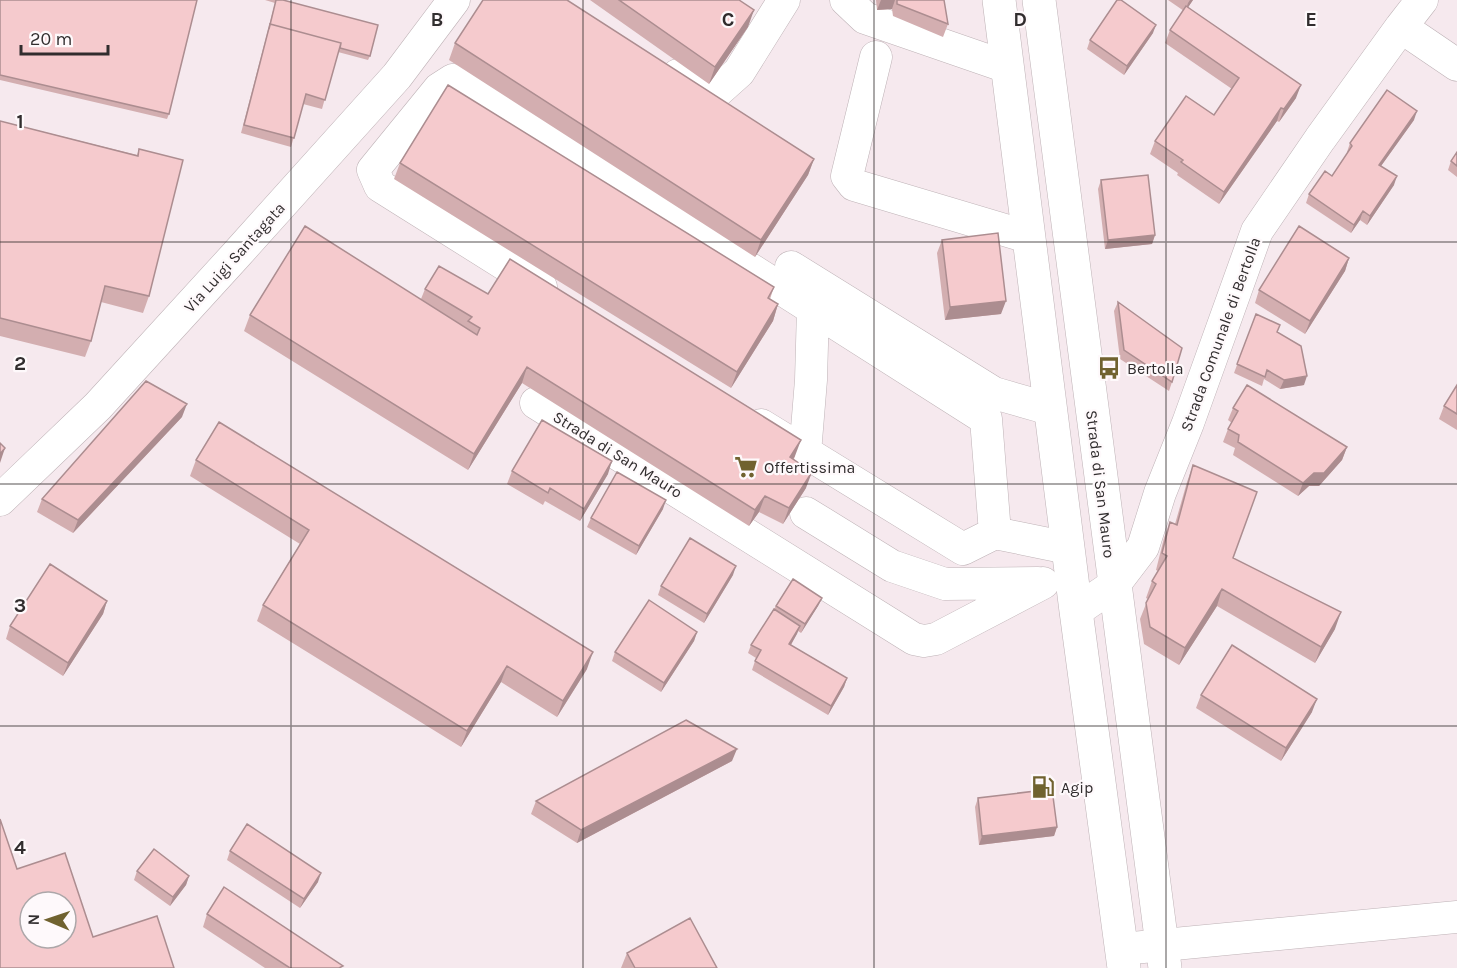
<svg xmlns="http://www.w3.org/2000/svg" width="1457" height="968" viewBox="0 0 1457 968" font-family="Karla,sans-serif">
  <style>
    .lines { fill: none; stroke-linecap: round; stroke-linejoin: round }
    .minor-casing { stroke: #beb2b6; stroke-width: 33 }
    .major-casing { stroke: #beb2b6; stroke-width: 34 }
    .minor { stroke: #fff; stroke-width: 32 }
    .major { stroke: #fff; stroke-width: 33 }
    .wall { fill: #d3aeb0 }
    .shaded-wall { fill: #ac8d90 }
    .building { fill: #f5cacd; stroke: #ac8d90; stroke-width: 1.5; fill-rule: evenodd }
    .grid { fill: none; stroke: #312d2e; stroke-width: 1.5; stroke-opacity: 0.55 }
    .labels { text-anchor: middle; stroke-width: 4.5; stroke-linejoin: round; paint-order: stroke }
    .street-label { font-size: 16px; fill: #312d2e; stroke: #fef9fb }
    .poi-label { font-size: 16px; fill: #312d2e; stroke: #fef9fb; text-anchor: start }
    .grid-label { font-size: 20px; text-anchor: middle; font-weight: bold; fill: #312d2e; stroke: #fef9fb; stroke-width: 4.5; stroke-linejoin: round; paint-order: stroke }
  </style>
  <rect width="100%" height="100%" fill="#f6e9ee"/>
  <g class="lines">
    <g class="minor-casing">
      <path id="minor" d="M846,0L865,18L1007,67
        M1401,27L1457,65
        M876,57L847,176L854,185L1028,237
        M678,75L711,97L739,72L784,0
        M791,267L994,393L1050,409
        M541,287L380,186L373,170L439,89L453,80L986,419L995,533
        M536,403L914,639L924,641L936,639L1043,583
        M761,425L963,549L995,533L1068,548
        M805,453L811,380L813,309
        M0,500L98,406L236,255L397,76L454,0
        M806,513L892,566L945,584L1038,583
        M1076,611L1114,585L1143,547L1160,493L1188,423L1257,231L1320,139L1401,27L1422,0
        M1122,949L1457,917"/>
    </g>
    <g class="major-casing">
      <path id="major" d="M999,0L1076,611L1124,968
        M1039,0L1165,968"/>
    </g>
    <use href="#minor" class="minor"/>
    <use href="#major" class="major"/>
  </g>
  <path class="wall" d="M0,0L169,114L167,119L0,80Z
    M265,0H283L370,56L368,60L338,52L322,109L303,104L291,147L241,133L275,3Z
    M590,0H739L748,27L709,84Z
    M876,0H944L948,24L943,37L893,16L892,9L877,10Z
    M1168,0H1193L1188,7L1296,98L1279,122L1277,121L1219,204L1177,175L1178,173L1150,154L1155,141L1214,115L1232,89L1165,43L1170,30L1184,11Z
    M1153,33L1124,75L1087,49L1090,40Z
    M455,43L814,159L808,175L755,257L449,60Z
    M1414,120L1381,166L1394,185L1367,225L1360,220L1351,233L1306,203L1309,194L1332,176L1348,153L1347,152L1350,143Z
    M0,121L137,155L139,149L149,296L143,313L101,302L91,341L85,357L0,336Z
    M1457,152V177L1448,170L1451,161Z
    M400,163L774,287L770,299L778,304L773,321L731,388L394,179Z
    M1101,180L1155,235L1152,244L1105,249L1098,189Z
    M942,240L1001,314L945,320L937,253Z
    M1349,258L1345,271L1305,334L1255,303L1259,290Z
    M425,289L488,294L795,456L794,459L806,488L783,524L759,512L749,526L522,383L468,470L244,331L250,315L421,299Z
    M1118,302L1172,382L1169,391L1120,359L1114,311Z
    M1256,314L1277,332L1304,385L1280,389L1264,379L1262,386L1234,373Z
    M1457,385V430L1439,419L1444,406Z
    M1233,408L1347,447L1342,460L1319,486H1309L1298,496L1233,455L1235,448L1223,442L1228,429L1232,423L1228,420Z
    M182,417L73,533L37,512L42,499Z
    M196,460L587,669L557,717L501,682L461,747L257,621L263,605L300,544L190,476Z
    M1193,465L1233,558L1335,629L1315,663L1217,606L1179,665L1144,644L1140,619L1148,599L1146,598L1152,581L1158,571L1156,570L1164,538L1170,522L1175,524L1187,482Z
    M512,471L608,474L580,521L545,501L543,505L507,484Z
    M663,509L636,555L587,527L591,518Z
    M733,575L704,623L658,595L661,586Z
    M822,598L818,606L801,633L798,631L791,645L847,678L844,687L828,715L752,670L756,658L748,653L751,645L774,609L776,606Z
    M107,601L103,614L63,676L6,639L10,626Z
    M697,632L694,641L661,692L612,661L615,652Z
    M1201,695L1312,712L1281,761L1196,708Z
    M732,761L577,843L531,814L536,801Z
    M978,798L1057,827L1054,836L979,845L975,807Z
    M230,851L318,882L300,908L227,860Z
    M137,871L189,876L186,885L170,906L134,880Z
    M207,914L342,968H265L203,927Z
    M627,953L717,968H621Z"/>
  <path class="shaded-wall" d="M881,0H895L892,9L877,10Z
    M1190,0H1193L1185,12L1188,3Z
    M754,10L748,27L709,84L715,67Z
    M1156,25L1153,33L1124,75L1127,66Z
    M1301,85L1296,98L1279,122L1284,109Z
    M1281,108L1277,121L1219,204L1224,192Z
    M1417,111L1414,120L1376,173L1379,165Z
    M814,159L808,175L755,257L761,240Z
    M1397,176L1394,185L1367,225L1370,216Z
    M1363,211L1360,220L1351,233L1354,225Z
    M1155,235L1152,244L1105,249L1108,240Z
    M1349,258L1345,271L1305,334L1310,321Z
    M1006,301L1001,314L945,320L950,307Z
    M778,304L773,321L731,388L737,372Z
    M527,367L522,383L468,470L474,454Z
    M1307,376L1304,385L1280,389L1284,380Z
    M187,404L182,417L73,533L78,520Z
    M801,440L795,456L784,473L790,457Z
    M1347,447L1342,460L1319,486H1309L1298,496L1303,483L1314,473Z
    M5,448L0,463V454Z
    M612,461L608,474L580,521L584,509Z
    M812,472L806,488L783,524L789,508Z
    M765,496L759,512L749,526L755,510Z
    M666,500L663,509L636,555L639,546Z
    M736,566L733,575L704,623L707,614Z
    M1222,589L1217,606L1179,665L1185,648Z
    M822,598L818,606L801,633L805,624Z
    M107,601L103,614L63,676L68,663Z
    M1341,612L1335,629L1315,663L1321,647Z
    M800,626L797,634L786,653L789,644Z
    M697,632L694,641L661,692L664,683Z
    M593,652L587,669L557,717L563,701Z
    M507,666L501,682L461,747L467,731Z
    M847,678L844,687L828,715L831,706Z
    M1317,699L1312,712L1281,761L1286,748Z
    M737,749L732,761L577,843L581,830Z
    M1057,827L1054,836L979,845L982,836Z
    M321,873L318,882L300,908L304,899Z
    M189,876L186,885L170,906L173,897Z"/>
  <path class="building" d="M0,0H197L169,114L0,75Z
    M276,0H283L378,25L370,56L340,48L341,43L270,24L269,29Z
    M483,0H567L814,159L761,240L455,43Z
    M619,0H739L754,10L715,67Z
    M897,0H944L948,24L897,4Z
    M1117,0H1121L1156,25L1127,66L1090,40Z
    M1186,6L1301,85L1284,109L1281,108L1224,192L1181,162L1183,160L1155,141L1186,96L1214,115L1239,78L1170,30Z
    M270,24L341,43L325,100L306,94L294,138L244,125Z
    M448,85L774,287L768,298L778,304L737,372L400,163Z
    M1387,90L1417,111L1379,165L1397,176L1370,216L1363,211L1354,225L1309,194L1325,171L1332,176L1352,146L1350,143Z
    M0,121L138,156L139,149L183,160L149,296L105,286L91,341L0,318Z
    M1457,152V166L1451,161Z
    M1148,175L1155,235L1108,240L1101,180Z
    M305,226L477,335L480,328L468,321L472,317L425,289L439,266L488,294L510,259L801,440L790,457L812,472L789,508L765,496L755,510L527,367L474,454L250,315Z
    M1299,226L1349,258L1310,321L1259,290Z
    M998,233L1006,301L950,307L942,240Z
    M1118,302L1182,348L1172,382L1124,350Z
    M1256,314L1280,325L1277,332L1301,346L1307,376L1284,380L1267,370L1265,377L1237,364Z
    M146,381L187,404L78,520L42,499Z
    M1247,385L1347,447L1324,473H1314L1303,483L1238,442L1239,435L1228,429L1238,411L1233,408Z
    M1457,385V414L1444,406Z
    M542,420L612,461L584,509L550,488L548,493L512,471Z
    M219,422L593,652L563,701L507,666L467,731L263,605L309,530L196,460Z
    M0,443L5,448L0,454Z
    M1193,465L1257,492L1233,558L1341,612L1321,647L1222,589L1185,648L1150,627L1146,603L1156,584L1152,581L1167,556L1162,553L1170,522L1177,525Z
    M617,472L666,500L639,546L591,518Z
    M690,538L736,566L707,614L661,586Z
    M50,564L107,601L68,663L10,626Z
    M793,579L822,598L805,624L776,606Z
    M649,600L697,632L664,683L615,652Z
    M774,609L800,626L789,644L847,678L831,706L755,661L761,650L751,645Z
    M1232,645L1317,699L1286,748L1201,695Z
    M686,720L737,749L581,830L536,801Z
    M1052,789L1057,827L982,836L978,798Z
    M0,819L17,869L65,853L93,937L157,916L174,968H0ZM30,902H66V938H30Z
    M247,824L321,873L304,899L230,851Z
    M154,849L189,876L173,897L137,871Z
    M224,887L343,966L339,968H290L207,914Z
    M690,918L717,968H635L627,953Z"/>
  <path class="grid" d="M291,0V968M583,0V968M874,0V968M1166,0V968M0,242H1457M0,484H1457M0,726H1457"/>
  <defs>
    <g id="bus-bare" transform="scale(1.8)"><path d="M-5-6H5V4H4V6H2V4H-2V6H-4V4H-5ZM-3.5-4V0h7V-4ZM-3.5 1.2v1.5H-2V1.2ZM2 1.2v1.5H3.5V1.2Z" fill="#70622f" stroke="#fef9fb" stroke-width="2.5" paint-order="stroke"/></g>
    <g id="supermarket-bare" transform="scale(1.8)"><path d="M-6-5.5h2.5l.6 2H6L4.5 2H-2.5L-4.4-4H-6ZM-1.5 3.2a1.3 1.3 0 1 0 .1 0ZM3 3.2a1.3 1.3 0 1 0 .1 0Z" fill="#70622f" stroke="#fef9fb" stroke-width="2.5" paint-order="stroke"/></g>
    <g id="fuel-bare" transform="scale(1.8)"><path d="M-5.5-6h7V0h2V4h1.3V-2.5L3-4.5l.8-.8L6-3V5H2.5V1h-1V6h-7ZM-4.2-4.7v3.2H.2V-4.7Z" fill="#70622f" stroke="#fef9fb" stroke-width="2.5" paint-order="stroke"/></g>
  </defs>
  <g fill-rule="evenodd">
    <use href="#bus-bare" x="1109" y="368"/>
    <use href="#supermarket-bare" x="746" y="467"/>
    <use href="#fuel-bare" x="1043" y="787"/>
  </g>
  <g class="labels">
    <g class="street-label">
      <text transform="translate(234 257) rotate(-48)" y="6">Via Luigi Santagata</text>
      <text transform="translate(1220 334) rotate(-70)" y="6">Strada Comunale di Bertolla</text>
      <text transform="translate(618 454) rotate(32)" y="6">Strada di San Mauro</text>
      <text transform="translate(1101 484) rotate(83)" y="6">Strada di San Mauro</text>
    </g>
    <g class="poi-label">
      <text x="1127" y="374">Bertolla</text>
      <text x="764" y="473">Offertissima</text>
      <text x="1061" y="793">Agip</text>
    </g>
  </g>
  <g class="grid-label">
    <text x="437" y="26">B</text>
    <text x="728" y="26">C</text>
    <text x="1020" y="26">D</text>
    <text x="1311" y="26">E</text>
    <text x="20" y="128">1</text>
    <text x="20" y="370">2</text>
    <text x="20" y="612">3</text>
    <text x="20" y="854">4</text>
  </g>
  <g transform="translate(48 920) rotate(272)"><circle r="28" fill="#fef9fb" stroke="#aca7a9" stroke-width="1.5"/>
  <path d="M0-4.5L10 22L0 15L-10 22Z" fill="#70622f"/>
  <text y="-9" font-size="16" font-weight="bold" text-anchor="middle" fill="#312d2e">N</text>
  </g>
  <path d="M21 45v9h87v-9" fill="none" stroke="#312d2e" stroke-width="3"/>
  <text x="30" y="45" font-size="18" fill="#312d2e" stroke="#fef9fb" stroke-width="4.5" paint-order="stroke">20 m</text>
</svg>
